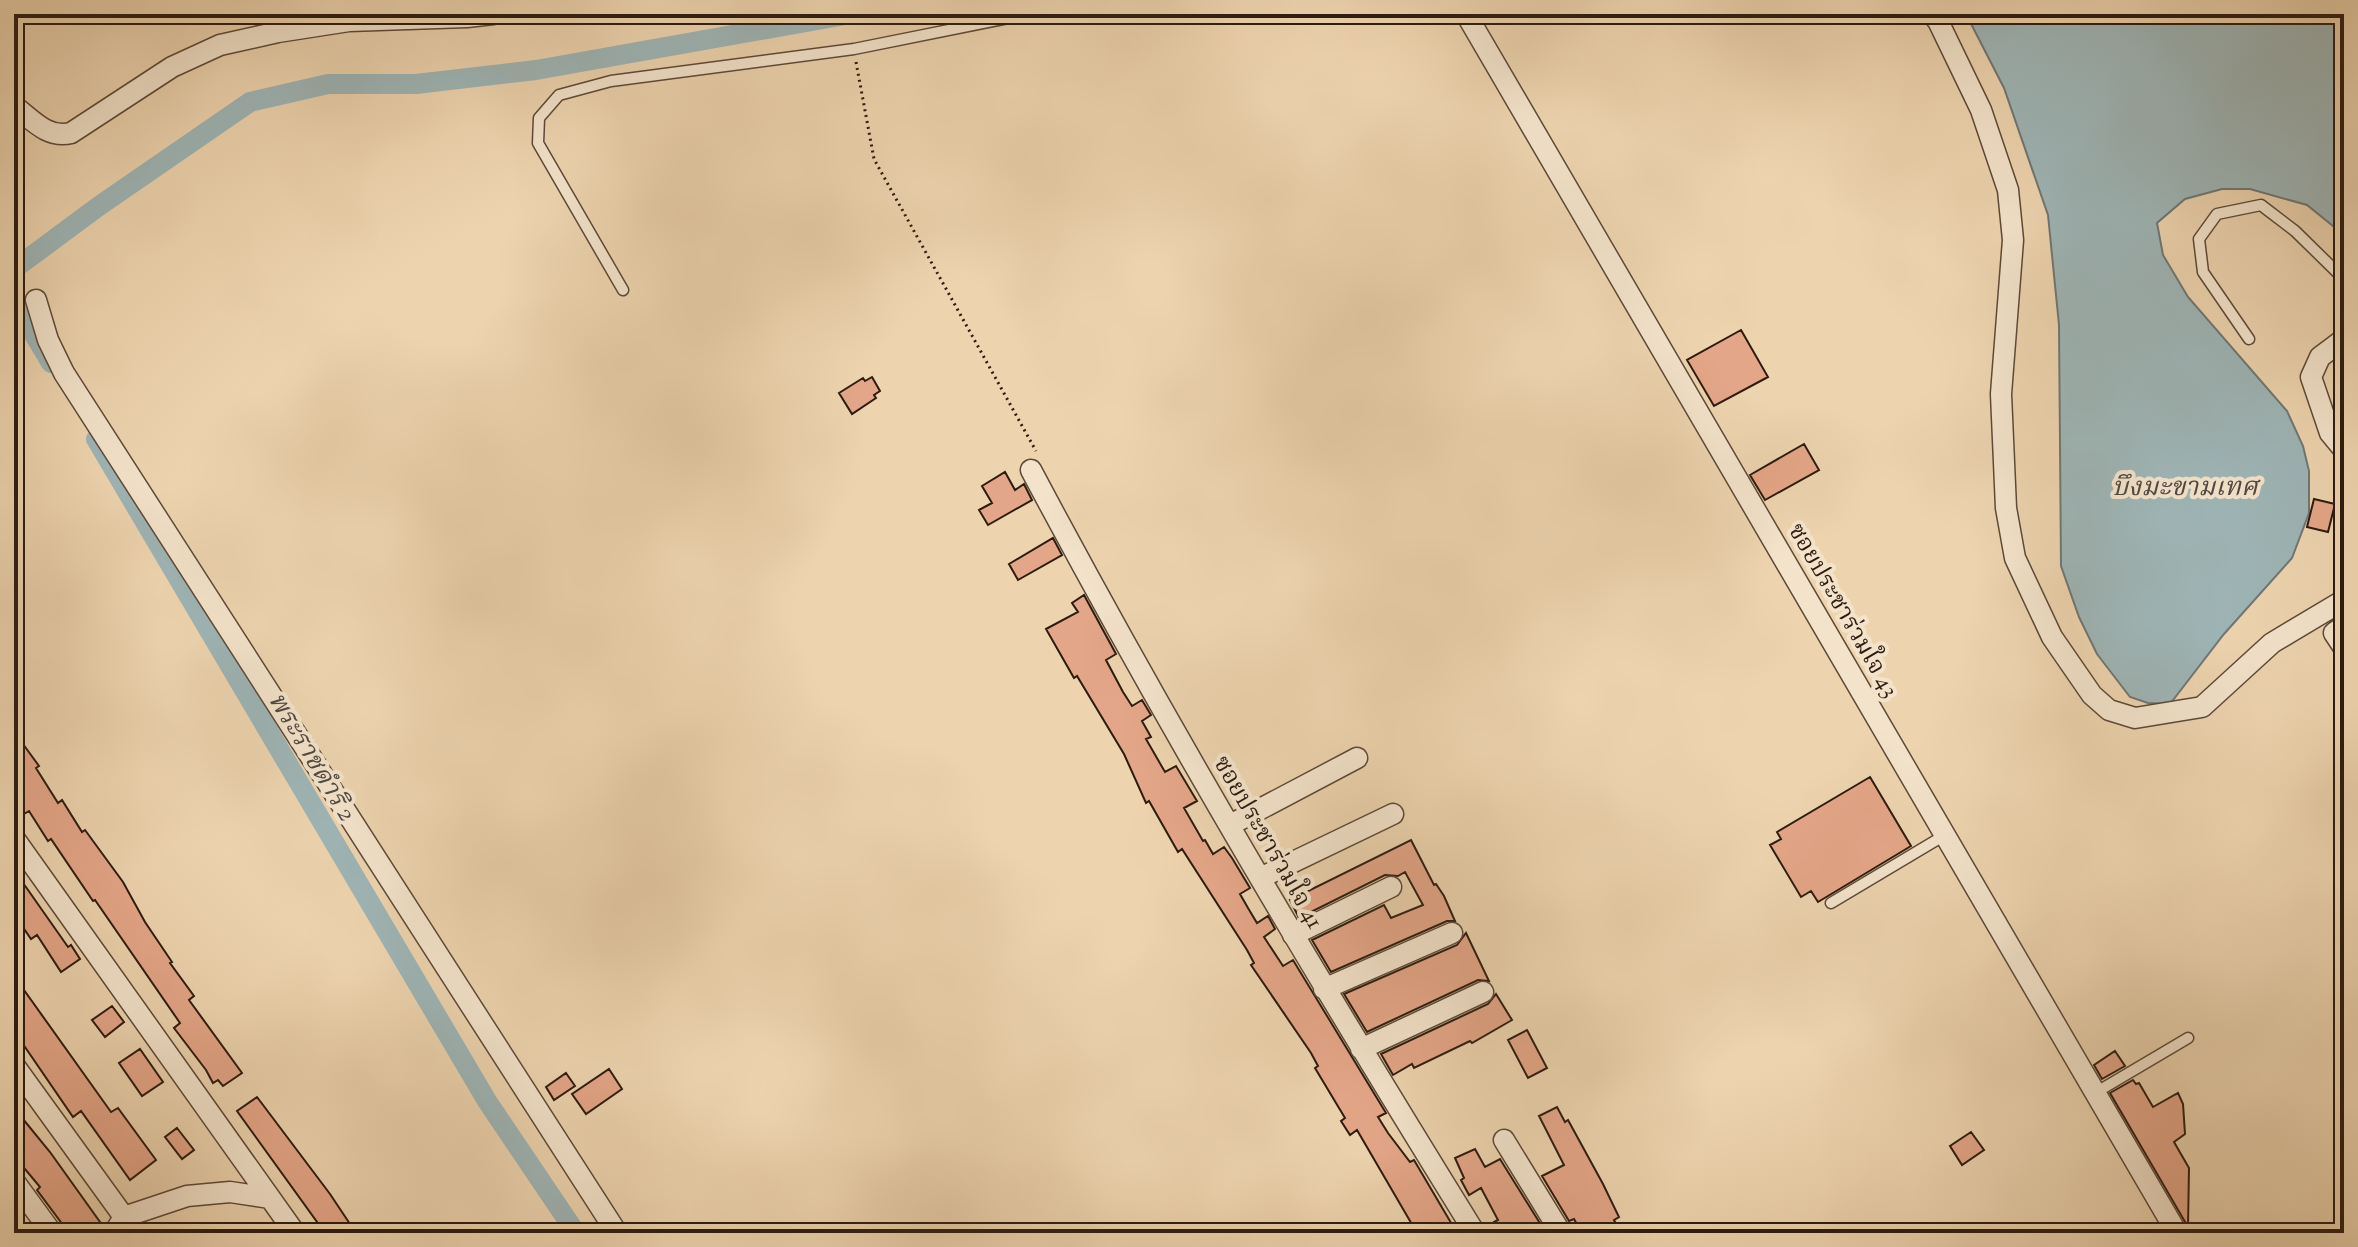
<svg xmlns="http://www.w3.org/2000/svg" width="2358" height="1247" viewBox="0 0 2358 1247" font-family="'Sorts Mill Goudy','Noto Serif Thai',serif">
  <style>
    .water { fill: #9eb5b6; stroke: #717774; stroke-width: 2 }
    .lines { fill: none; stroke-linecap: round; stroke-linejoin: round }
    .canal { stroke: #9eb5b6; stroke-width: 20 }
    .building { fill: #e4a688; stroke: #2d1b10; stroke-width: 2 }
    .service-casing { stroke: #5d4938; stroke-width: 13 }
    .minor-casing { stroke: #5d4938; stroke-width: 23 }
    .path { stroke: #2d1b10; stroke-width: 3; stroke-dasharray: 2 4; stroke-linecap: butt }
    .service { stroke: #f3e3cb; stroke-width: 10 }
    .minor { stroke: #f3e3cb; stroke-width: 20 }
    .labels { text-anchor: middle; stroke-width: 8; stroke-linejoin: round; paint-order: stroke }
    .street-label { font-size: 24px; fill: #2d1b10; stroke: #f3e3cb }
    .water-label { font-size: 26px; font-style: italic; fill: #4f4942; stroke: #f3e3cb }
  </style>
  <rect width="100%" height="100%" fill="#edd4af"/>
  <filter id="stains"><feTurbulence type="fractalNoise" baseFrequency=".0025" numOctaves="4"/><feColorMatrix values="0 0 0 0 .2 0 0 0 0 .09 0 0 0 0 .02 0 0 0 .5 -.17"/></filter>
  <radialGradient id="worn" r=".72"><stop offset=".6" stop-color="#630" stop-opacity="0"/><stop offset="1" stop-color="#630" stop-opacity=".3"/></radialGradient>
  <path class="water" d="M1966,14H2344V235L2307,205L2250,189H2222L2185,199L2157,223L2163,255L2188,297L2287,411L2303,446L2309,471V513L2292,558L2224,634L2170,704L2148,703L2130,697L2097,654L2079,617L2061,566L2059,325L2048,215L2004,88Z"/>
  <g class="lines">
    <path class="canal" d="M14,269L99,206L250,102L328,84H416L536,70L851,14
      M14,301L51,363
      M96,439L487,1101L576,1233"/>
  </g>
  <path class="building" d="M1741,330L1768,377L1714,406L1687,360Z
    M872,377L880,391L874,395L876,398L852,414L839,393L863,378L865,381Z
    M1804,444L1819,470L1765,500L1750,475Z
    M1005,472L1015,490L1024,484L1032,500L988,525L979,510L992,503L982,486Z
    M2314,499L2335,504L2328,532L2307,527Z
    M1053,538L1062,555L1018,580L1009,564Z
    M1084,595L1116,654L1106,660L1123,692L1132,706L1142,700L1151,715L1142,721L1151,737L1146,739L1165,772L1176,766L1197,801L1184,808L1203,841L1205,840L1213,854L1224,847L1232,858L1250,888L1240,894L1248,908L1257,923L1268,916L1275,929L1264,937L1283,966L1293,960L1386,1113L1378,1117L1388,1133L1410,1162L1414,1160L1457,1233H1417L1357,1130L1350,1135L1341,1121L1345,1118L1315,1068L1318,1066L1311,1053L1251,965L1254,963L1247,950L1182,849L1178,852L1149,801L1146,803L1124,754L1077,676L1074,678L1046,629L1078,612L1072,603Z
    M23,744L39,766L36,768L58,803L62,800L82,832L85,830L123,882L145,922L172,962L170,963L194,996L189,1000L242,1073L223,1086L218,1080L213,1083L206,1070L174,1028L180,1023L95,900L93,901L51,839L48,841L29,811L24,814L14,798V751Z
    M1870,777L1911,846L1818,902L1811,891L1801,897L1770,845L1781,839L1777,832Z
    M1411,840L1434,885L1436,884L1444,896L1455,921H1447L1331,972L1312,940L1384,905L1391,918L1423,905L1405,872L1398,876L1385,875L1299,918L1290,900Z
    M14,870L68,947L71,945L80,959L61,972L37,935L31,939L14,914Z
    M1466,933L1489,981L1478,980L1367,1032L1344,994L1457,945Z
    M14,976L111,1112L118,1108L156,1160L130,1180L81,1111L73,1117L14,1031Z
    M1496,994L1512,1020L1472,1043L1470,1041L1414,1068L1412,1064L1393,1075L1381,1054L1488,1004Z
    M112,1006L124,1022L105,1037L92,1020Z
    M1527,1030L1547,1068L1528,1078L1508,1040Z
    M140,1049L163,1082L142,1096L119,1063Z
    M2115,1051L2125,1066L2102,1079L2094,1065Z
    M609,1069L622,1089L586,1114L572,1094Z
    M566,1073L575,1086L554,1100L546,1087Z
    M2133,1080L2136,1084L2139,1083L2153,1107L2178,1093L2183,1104L2185,1134L2174,1142L2189,1168L2188,1227L2110,1093Z
    M257,1097L330,1194L356,1233H322L315,1224L317,1222L237,1111Z
    M1557,1107L1565,1122L1568,1120L1603,1184L1619,1217L1614,1220L1621,1233H1582L1574,1219L1569,1221L1542,1176L1564,1165L1539,1116Z
    M14,1108L50,1152L100,1222L84,1233H69L37,1190L40,1187L14,1156Z
    M177,1128L194,1150L182,1159L165,1137Z
    M1971,1132L1984,1150L1962,1165L1950,1146Z
    M1475,1149L1485,1167L1500,1159L1546,1233H1500L1494,1222L1498,1220L1481,1188L1469,1195L1461,1180L1464,1178L1455,1158Z"/>
  <g class="lines">
    <g class="service-casing">
      <path id="service" d="M623,290L538,143L539,118L559,95L611,81L854,49L1028,14
        M2249,339L2203,272L2199,239L2217,214L2261,205L2295,231L2344,279
        M1831,903L1945,835
        M2095,1093L2188,1038"/>
    </g>
    <g class="minor-casing">
      <path id="minor" d="M1466,14L2177,1233
        M1932,14L1938,21L1981,110L2008,190L2013,240L2001,394L2006,508L2015,558L2052,637L2092,695L2109,710L2135,718L2202,707L2272,643L2344,600
        M14,106C32,119 47,139 71,133L172,67L220,45L278,32L349,21L467,17L493,14
        M36,300L48,340L64,373L617,1233
        M2344,339L2320,357L2311,377L2330,433L2344,450
        M1031,470C1169,730 1320,983 1475,1233
        M2344,626L2334,633L2344,648
        M1230,825L1357,758
        M14,838L295,1233
        M1260,878L1393,814
        M1293,935L1391,887
        M1324,989L1452,933
        M1361,1049L1483,992
        M14,1065L124,1217
        M1504,1140L1561,1233
        M14,1181L52,1233
        M114,1233L124,1217L187,1196L230,1192L270,1198"/>
    </g>
    <path class="path" d="M856,62L874,159L1036,451"/>
    <use href="#service" class="service"/>
    <use href="#minor" class="minor"/>
  </g>
  <g class="labels">
    <g class="street-label">
      <text transform="translate(1844 610) rotate(60)" y="8">ซอยประชาร่วมใจ 43</text>
      <text transform="translate(1269 842) rotate(60)" y="8">ซอยประชาร่วมใจ 41</text>
    </g>
    <g class="water-label">
      <text x="2185" y="495">บึงมะขามเทศ</text>
      <text transform="translate(313 756) rotate(59)" y="9">พระราชดำริ 2</text>
    </g>
  </g>
  <rect width="2358" height="1247" fill="none" stroke="#edd4af" stroke-width="48"/>
  <rect x="16" y="16" width="2326" height="1215" fill="none" stroke="#2d1b10" stroke-width="4"/>
  <rect x="24" y="24" width="2310" height="1199" fill="none" stroke="#2d1b10" stroke-width="2"/>
  <rect width="100%" height="100%" filter="url(#stains)"/>
  <rect width="100%" height="100%" fill="url(#worn)"/>
</svg>
